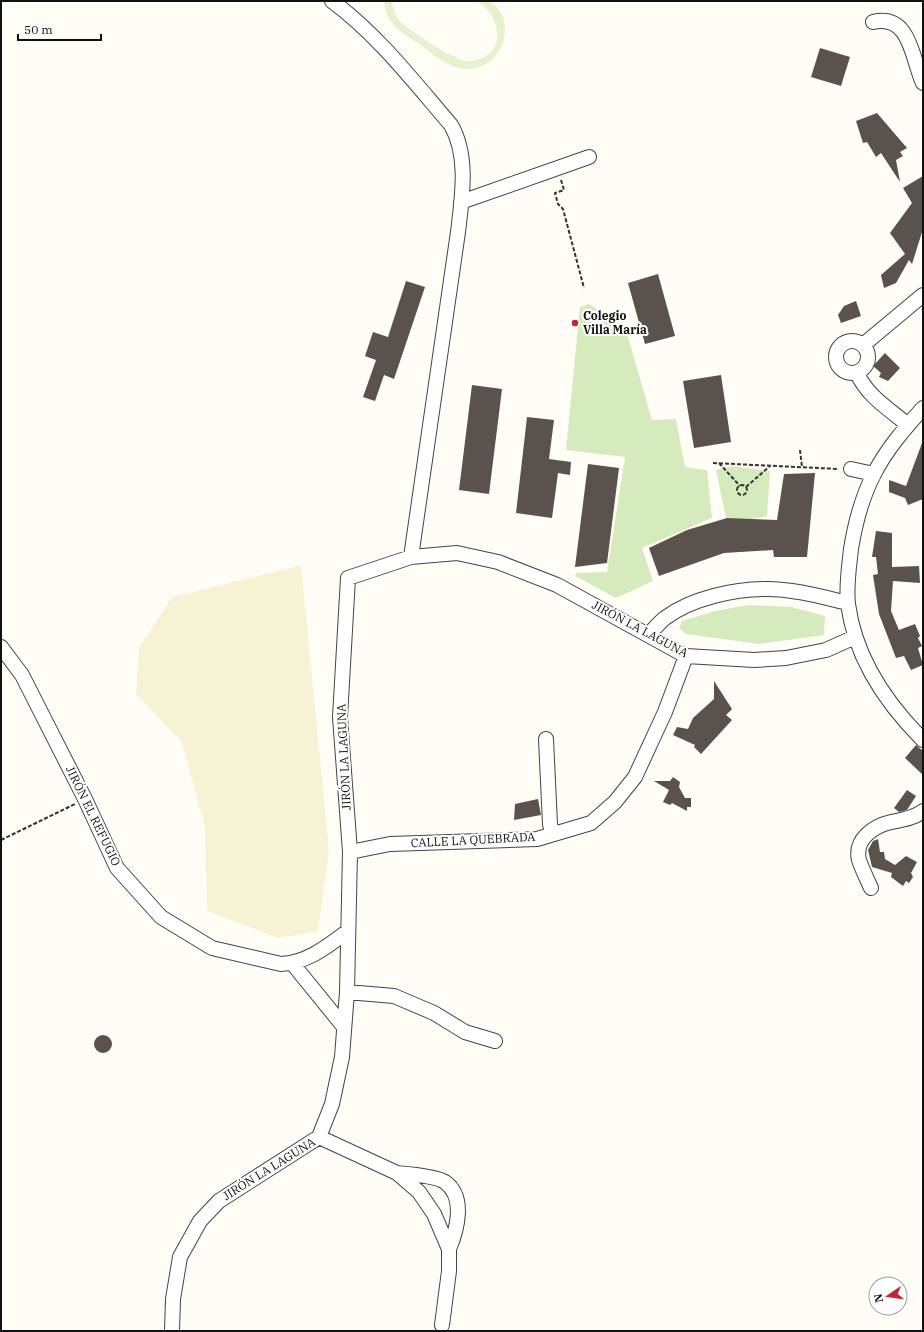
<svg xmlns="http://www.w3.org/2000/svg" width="924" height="1332" viewBox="0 0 924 1332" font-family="'IBM Plex Serif',serif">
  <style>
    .farmland { fill: #f6f3d4 }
    .green { fill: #d5ebbd }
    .pitch { fill: #e6f2cf }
    .building { fill: #5a524d }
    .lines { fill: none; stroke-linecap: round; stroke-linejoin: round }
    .minor-casing { stroke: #444; stroke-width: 16 }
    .path { stroke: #333; stroke-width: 2; stroke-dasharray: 4 2; stroke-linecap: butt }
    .minor { stroke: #fff; stroke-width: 14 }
    .poi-dot { fill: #c4262e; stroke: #fff; stroke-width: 1.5 }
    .labels { text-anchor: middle; stroke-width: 4; stroke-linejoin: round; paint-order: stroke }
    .poi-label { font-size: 12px; font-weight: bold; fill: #111; stroke: #fff; text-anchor: start }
    .street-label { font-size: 12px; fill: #111; stroke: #fff }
  </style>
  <rect width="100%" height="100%" fill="#fffdf5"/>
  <path class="farmland" d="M301,565L329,850L318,931L278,938L207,911L205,826L181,741L136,694L139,648L172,597Z"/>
  <path class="green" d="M589,304L625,327L652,420L676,419L685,467L707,470L712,518L642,548L653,581L616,598L575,576L576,573L607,572L625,457L566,450L580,307Z
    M732,466L770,471L767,516L727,523L716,470Z
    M749,605L791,607L825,616L824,635L759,644L686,634L679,628L682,621L715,611Z"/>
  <path class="pitch" d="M384,1H392C393,8 395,15 400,21C408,30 456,61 467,61C506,60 505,19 477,1H490C520,22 502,69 467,69C448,69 431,52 416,42C399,31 386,23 384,1Z"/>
  <path class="building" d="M820,48L850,57L841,86L811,77Z
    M877,113L907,148L900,152L903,156L896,160L900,182L881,153L876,157L867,142L863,143L856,121Z
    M923,176V229L912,264L909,260L896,283L884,288L881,275L905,254L890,233L912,203L903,188Z
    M658,274L675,336L645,344L628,283Z
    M406,281L425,287L394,379L384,375L375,401L363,397L376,360L365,356L373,332L388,337Z
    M856,301L861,316L841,323L838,315L844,306Z
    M885,353L900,368L888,381L879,377L881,373L873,366Z
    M721,375L731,442L694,448L683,381Z
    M472,385L502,389L489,494L459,490Z
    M527,417L554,420L549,459L571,462L570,475L558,473L552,518L516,513Z
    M922,443L923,499L908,505L905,498L889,492V480L906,486Z
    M588,464L619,468L607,563L575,567Z
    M815,473L807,557H774L773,550L724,553L659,576L649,548L687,530L727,518L777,520L784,474Z
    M876,531L892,533V567L919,566L920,583L893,581L891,611L899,630L915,624L920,636L918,638L922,646L918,648L923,665L911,670L904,656L896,658L879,614L873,575L878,574L876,557H872Z
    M714,681L732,709L726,715L732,720L701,754L694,747L695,745L673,735L677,727L688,729L693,718L714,699Z
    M916,745L923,751V775L905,758Z
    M673,777L680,782L679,787L685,798H691V807H687V811L672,803L670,805L663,802L669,790L654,781H670Z
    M907,790L916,796L907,810L899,812L894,808Z
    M538,799L541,815L514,820L515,804Z
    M878,839L880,852H884L885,859L895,865L906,856L917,862L911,873L913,877L909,883L906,881L903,886L891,877L892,873L872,867L868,850L873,841Z
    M94 1044a9 9 0 1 1 18 0a9 9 0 1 1-18 0Z"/>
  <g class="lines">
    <g class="minor-casing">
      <path id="minor" d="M332,1C378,35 414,82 451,125C469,156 462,198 458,232L411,557
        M873,22C911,13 912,60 923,83
        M461,202L589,157
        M836 357a16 16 0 1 1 32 0a16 16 0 1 1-32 0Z
        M863,345L923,295
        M857,373C867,396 889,409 908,425
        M923,408C905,428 886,450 874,474C862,497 855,524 851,549C849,567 846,586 848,604C855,657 886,703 923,740
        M851,469L874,474
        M648,635C653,630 659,623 665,618C692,598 734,589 767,589C794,589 822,597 848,603
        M1,647L22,675L85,799L117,868L161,917L212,948L281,964C307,963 328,946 348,931
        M546,739L550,824L552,834
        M350,852L390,844L537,839L591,823L615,802L635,777L665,712L686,656
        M871,888C867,879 862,869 859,860C854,839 874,826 891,822C901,820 915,818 923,811
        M292,963L344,1027
        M347,992L394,996L434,1013L465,1032L495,1041
        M319,1137L397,1173L419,1192L434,1214L449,1249V1271L442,1325
        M397,1173C409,1174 436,1176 445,1182C466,1197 457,1230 449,1249
        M172,1331L173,1299L180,1257L200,1221L219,1201L319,1137L332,1104L342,1057L347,992L350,852L340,717L348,578L411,557L457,553L498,562L557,585L686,656L754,660L786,658L826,650L855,637"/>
    </g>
    <path class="path" d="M561,180L564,190L555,193L558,204L563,209L584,288
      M800,450L802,467
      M713,463L839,469
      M719,463L740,486
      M737 490a5 5 0 1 1 10 0a5 5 0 1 1-10 0Z
      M746,487L770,466
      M1,840L75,804"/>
    <use href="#minor" class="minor"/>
  </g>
  <circle class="poi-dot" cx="575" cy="323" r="4"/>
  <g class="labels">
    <g class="poi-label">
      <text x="583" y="320">Colegio<tspan x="583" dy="14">Villa María</tspan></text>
    </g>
    <g class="street-label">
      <text transform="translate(640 629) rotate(28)" y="4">JIRÓN LA LAGUNA</text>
      <text transform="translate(344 757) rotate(-93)" y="4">JIRÓN LA LAGUNA</text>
      <text transform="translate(93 816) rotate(64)" y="4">JIRÓN EL REFUGIO</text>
      <text transform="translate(473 840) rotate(-3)" y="4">CALLE LA QUEBRADA</text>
      <text transform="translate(269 1169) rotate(-32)" y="4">JIRÓN LA LAGUNA</text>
    </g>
  </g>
  <rect width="924" height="1332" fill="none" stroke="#111111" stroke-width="4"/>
  <g transform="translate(888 1296) rotate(257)"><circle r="19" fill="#ffffff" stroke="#a0a0a0"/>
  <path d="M0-3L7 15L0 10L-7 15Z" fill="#c4262e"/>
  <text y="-6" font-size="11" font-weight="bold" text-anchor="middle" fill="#111111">N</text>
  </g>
  <path d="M18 34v6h83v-6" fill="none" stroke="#111111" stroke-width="2"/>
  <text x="24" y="34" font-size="12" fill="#111111" stroke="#ffffff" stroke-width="3" paint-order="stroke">50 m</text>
</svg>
